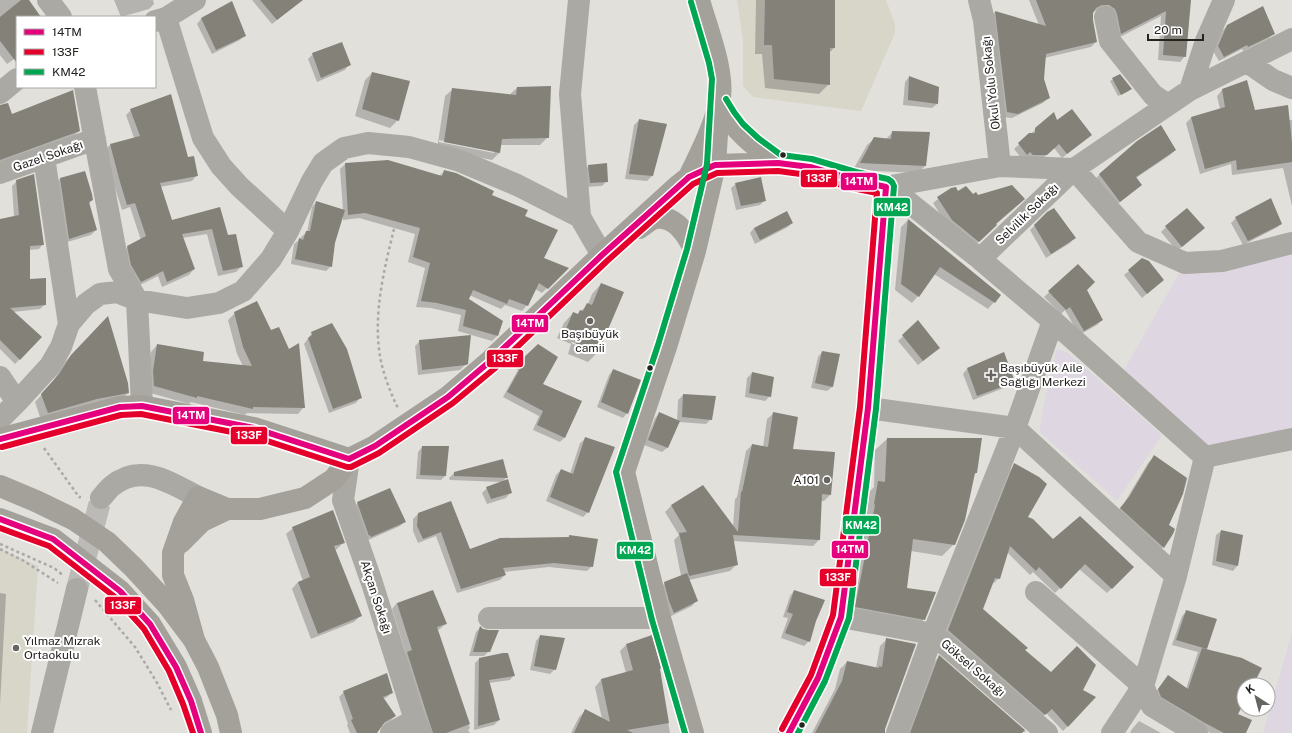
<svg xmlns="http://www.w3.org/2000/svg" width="1292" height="733" viewBox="0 0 1292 733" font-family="'Public Sans',sans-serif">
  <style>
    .built { fill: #d8d5c9 }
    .green { fill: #ded6e0 }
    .shadow { fill: #0003; fill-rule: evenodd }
    .building { fill: #848179 }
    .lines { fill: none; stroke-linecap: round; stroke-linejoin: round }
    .minor-tunnel { stroke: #bbbab6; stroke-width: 22; stroke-dasharray: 22 11; stroke-linecap: butt }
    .path { stroke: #aaa9a5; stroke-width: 2.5; stroke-dasharray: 3 3; stroke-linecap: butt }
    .minor { stroke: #aaa9a3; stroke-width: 22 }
    .major { stroke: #a3a19a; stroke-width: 22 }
    .bus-1-casing { stroke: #fff; stroke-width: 9 }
    .bus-2-casing { stroke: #fff; stroke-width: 9 }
    .bus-3-casing { stroke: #fff; stroke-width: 9 }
    .bus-1 { stroke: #e5007d; stroke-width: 6 }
    .bus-2 { stroke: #e4002b; stroke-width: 6 }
    .bus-3 { stroke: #00a651; stroke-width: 6 }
    .bus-dot { fill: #242320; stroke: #fff; stroke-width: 1.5 }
    .poi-dot { fill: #666561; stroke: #fff; stroke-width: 1.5 }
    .labels { text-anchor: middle; stroke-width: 4; stroke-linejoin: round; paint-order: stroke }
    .street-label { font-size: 12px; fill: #242320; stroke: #fff }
    .poi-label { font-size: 12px; fill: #242320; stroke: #fff; text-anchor: start }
    .line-badge { stroke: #fff; stroke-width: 1.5 }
    .badge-label { font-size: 11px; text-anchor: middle; font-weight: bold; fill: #fff }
  </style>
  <rect width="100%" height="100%" fill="#e1e0db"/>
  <path class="built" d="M737,0H886L895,24V33L861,111L753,97L743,86V41Z
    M0,549L38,566L27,733H0Z"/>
  <path class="green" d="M1292,238V451L1216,458L1124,370L1185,263Z
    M1056,350L1067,352L1162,435L1117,501L1040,432L1041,419Z
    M1292,633V733H1263Z"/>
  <path class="shadow" d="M0,0H27L40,17H17V57L7,64L0,55Z
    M114,0H153L154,4L149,9L121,17Z
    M252,0H302L272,24Z
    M756,0H834V48L829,53V84L819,94L765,88L762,54H755Z
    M1029,0H1190L1185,56L1180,62L1158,60L1161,16L1116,39L1104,10H1097L1093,12L1092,20L1096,42L1091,47L1044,58L1043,79L1049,97L1043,103L1012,118L1002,117L990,17L995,12L1039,25Z
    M231,2L244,35L240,40L212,54L197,24L201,19Z
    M1227,26L1274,33L1269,38L1243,51L1242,49L1219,61L1213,51L1222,31Z
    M313,54L349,65L345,70L317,82L308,59Z
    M372,73L398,120L390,128L355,116L365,80Z
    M1120,75L1129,91L1118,96L1110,81Z
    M909,77L937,104L932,108L903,105L905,82Z
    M517,88L548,137L540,145H500L499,153L492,160L437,149L445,96L453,89L509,95ZM439,140L494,151V153L439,142Z
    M1222,90L1255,111L1289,120H1292V206L1283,168L1232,175L1231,164L1200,174L1186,123L1191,118L1220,109L1217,96Z
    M131,110L187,159L197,175L192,181L160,187L172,221L220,208L228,236L241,267L236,272L218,276L207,234L182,238L194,269L189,275L162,287L158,276L136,287L123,252L128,247L141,240L130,207L122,210L115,188L105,150L110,145L134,138L126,115Z
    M11,115L79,131L75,135L0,162V118Z
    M639,120L666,124L652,176L647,181L625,179L634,125Z
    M1056,122L1090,135L1062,158L1054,148L1041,160L1022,159L1014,149L1036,129Z
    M893,132L925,166L918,173L853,170L867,145L875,138L886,139Z
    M1175,150L1170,155L1136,178L1141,185L1115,206L1095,179L1100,174Z
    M345,164L439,176L445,171L491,195L524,216L543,259L567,268L542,293L535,289L527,305L522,311L505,305L501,309L469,295L467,299L497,336L492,341L458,331L461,315L431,308L416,307L425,268L408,262L415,234L359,218L343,220V213L334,243L331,266L326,271L291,264L294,244L299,240H300L301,237L307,232L312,207L316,202L343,210L340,169Z
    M589,166L607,181L602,186L585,187L584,170Z
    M60,179L92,200L89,204L96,230L91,235L64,243L55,184Z
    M17,181L43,244L39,249L29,250V281L45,304L40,309L13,312L41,337L15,364L0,349V220L14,217L12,186Z
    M736,184L765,200L760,205L736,210L731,188Z
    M951,189L958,192L996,225L974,246L947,225L933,203Z
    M1048,213L1074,238L1070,243L1046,258L1030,230Z
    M1236,218L1281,224L1276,228L1243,245L1231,223Z
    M908,220L1000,295L988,309L934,274L918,296L912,303L895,290L901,227Z
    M792,223L788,227L755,244L750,233L754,228Z
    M1166,227L1199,232L1177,251L1161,232Z
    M1078,265L1086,290L1102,320L1097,325L1079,335L1065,310L1061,314L1044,297Z
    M1129,271L1158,284L1142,298L1124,275Z
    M601,284L622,293L597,353L588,362L568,354L571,344L557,338L564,323L573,313L577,315L588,304L592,294ZM572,342L594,351V353L571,343Z
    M235,313L271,331L288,350L304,407L298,414L247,413L245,415L191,402L189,404L147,392V378L151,352L157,345L202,362L243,366L237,354L228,320Z
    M918,322L934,352L918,365L898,341Z
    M101,324L128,393L121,400L41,420L35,402L52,383L64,363Z
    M312,333L360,398L356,403L329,413L304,344Z
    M420,341L467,363L460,370L418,375L415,346Z
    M538,345L541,385L564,438L560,442L533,430L539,416L503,397L518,370L515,368Z
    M822,352L832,387L827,391L811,388L818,357Z
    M967,369L1014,382L1009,386L973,400L963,374Z
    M613,370L627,413L623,418L597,407L609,375Z
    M752,373L770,396L765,401L745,397L747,378Z
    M683,395L711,419L706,424L679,422L667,448L662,452L644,445L655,418L660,413L677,421L678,400Z
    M774,413L792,450L830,495L824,501H820L819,540L813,546L733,541L737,564L730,571L689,580L696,601L692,606L669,617L660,588L665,583L681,576L674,540L679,535L665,512L671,506L703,486L733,527L735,499L737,497L746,451L752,445L763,447L767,419Z
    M585,439L588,512L583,517L546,501L556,475L561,470L570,474L580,443Z
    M887,439H981L976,473L973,476L954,544L942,556L911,551L906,589L924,619L913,631L844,618L867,494L874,487L875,450Z
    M422,447L446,475L441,480L416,479L418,452Z
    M1155,456L1168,525L1172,534L1163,547L1157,554L1115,514L1123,505L1148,463Z
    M1015,465L1027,517L1053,540L1133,567L1107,593L1079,569L1055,593L1033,572L1030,575L1007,552L999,578L994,583H992L982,609L1014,636L1026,648L1024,650L1051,673L1082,691L1068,726L1063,731L1046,713L1040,719L944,636L1010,470Z
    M454,473L507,477L502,482L450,480L449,478Z
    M487,488L510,493L506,498L487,504L482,493Z
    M358,503L405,521L400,526L366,541L353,508Z
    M418,514L470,550L567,538L570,536L592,566L587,571L549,567L504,572L505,575L500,580L457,593L436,536L418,543L413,531V519Z
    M293,528L344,542L337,549L335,550L360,616L354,622L311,639L292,589L298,582L303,581L286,534Z
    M1221,531L1242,536L1237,566L1233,571L1212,565L1216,535Z
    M794,591L815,621L809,641L804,646L781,638L788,618L783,617L790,596Z
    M0,593L6,594L0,705Z
    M397,603L446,623L440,629L437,630L470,728L468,730L470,733H427L402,658L406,654L392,609Z
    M1187,611L1206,648L1205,650L1252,685H1244V701L1237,715L1245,733H1210L1162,705L1154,694L1168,676L1186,689L1198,652L1172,645L1182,616Z
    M480,628L489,651L484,656H469L476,632Z
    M540,636L555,669L550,674L530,670L536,641Z
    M887,639L884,733H812L835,689L840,669L847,662L876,668L880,646Z
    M626,645L659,669L670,733H571L579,717L585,711L602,719L595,687L601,680L626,673L620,651Z
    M939,657L1026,732L906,733L932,664Z
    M480,658L514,675L510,680L489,683L499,720L494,725L474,730L475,663Z
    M344,692H392L387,697L383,699L395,716L390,721L379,726L376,733H350L347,725L348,724L339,697Z
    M1139,721L1161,733H1130L1132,729Z"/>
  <path class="building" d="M21,0H29L41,17H17V63L0,41V17Z
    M260,0H303L277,20Z
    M765,0H835V48H830V85L774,79L772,45H764Z
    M1036,0H1191L1186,57L1163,55L1166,11L1121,34L1117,14L1115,9L1109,5H1102L1096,8L1093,13V20L1097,42L1046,54L1044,79L1050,98L1018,114L1007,112L995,11L1046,26Z
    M232,1L246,36L216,50L201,18Z
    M1263,6L1275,34L1248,47L1247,45L1224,57L1218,46L1227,25Z
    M342,42L351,65L321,78L312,53Z
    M372,72L410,81L399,121L362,109Z
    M1120,74L1132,89L1121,95L1112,78Z
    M909,76L939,87L938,104L908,100Z
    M1247,80L1255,110L1288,105L1292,143V162L1237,170L1236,160L1205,169L1191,117L1225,107L1222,89Z
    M551,86L549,138L502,139L500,153L444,142L452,88L516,95L517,87Z
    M73,90L80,131L0,160V105L8,103L12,114Z
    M171,94L188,157L194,156L198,176L160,183L172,220L220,207L228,235L236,234L243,267L223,271L212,229L182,234L195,269L167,282L163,271L141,282L131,265L127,246L146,236L135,203L127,205L120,182L110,144L140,136L130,109Z
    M1072,109L1092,135L1067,154L1059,144L1047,155H1033L1030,152L1027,155L1018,143L1029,133H1035V128L1054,112L1057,120Z
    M639,119L667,124L653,176L629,174Z
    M1161,125L1176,150L1136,177L1142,185L1120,202L1099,174L1137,141Z
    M892,131L930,132L926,166L860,163L874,137L891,139Z
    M388,160L442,176L444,170L456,173L494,191L492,195L528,210L525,216L558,230L544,258L569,268L548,289L539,283L528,306L509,299L507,304L473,290L469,299L503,321L498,336L463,326L466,310L437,303L421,301L430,263L413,257L420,228L365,213L348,215L345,163Z
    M607,163L608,182L590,183L588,165Z
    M85,171L92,194L93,200L89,202L97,230L69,239L60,178Z
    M34,174L44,245L30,246V279L46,278V305L10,308L42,337L20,360L0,340V219L19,215L16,180Z
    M761,177L766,201L741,206L735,183Z
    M1012,185L1025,199L996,224L997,225L979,242L952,220L937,197L951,188L956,187L958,191L966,186L973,194L976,192L978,195Z
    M1271,198L1282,224L1248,241L1235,217Z
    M316,201L345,210L335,243L332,267L295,259L299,238L303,240L306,231H310Z
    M1054,208L1076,238L1051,254L1034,225L1047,212Z
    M1187,208L1205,228L1182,247L1165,226Z
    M787,211L793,223L760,240L754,228Z
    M908,219L1001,295L995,303L940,267L919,297L901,284Z
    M1142,258L1149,261L1164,280L1147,294L1128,270Z
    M1078,264L1095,282L1087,290L1103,320L1084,331L1070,307L1066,310L1048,291Z
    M601,283L624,292L598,353L576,344L580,335L566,329L573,312L578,314L580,310L583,311L587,303L592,305Z
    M257,301L271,330L279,327L289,349L299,343L305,408L253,407V409L197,396V398L154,386L153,371L157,344L204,352L203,361L252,366L243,347L234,312Z
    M108,316L128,383L129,393L97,399L48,413L41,394L59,374L71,355Z
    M918,320L940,348L923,361L902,335Z
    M332,323L347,349L362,398L333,409L308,338L312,335L311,332Z
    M471,335L468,364L466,365L422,370L419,340Z
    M538,344L558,357L543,384L582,401L565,438L537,425L543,411L507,392L522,365L518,363Z
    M822,351L840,354L833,387L815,383Z
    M1004,352L1015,382L977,396L967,368Z
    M613,369L641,380L628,414L601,402Z
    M752,372L774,377L771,397L749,393Z
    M683,394L716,396L712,420L682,417Z
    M659,412L680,421L668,448L648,440Z
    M773,412L798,417L793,449L835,452L831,495L822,494L820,540L733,535L738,565L689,576L679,533L687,532L671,505L703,485L738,532L741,491L742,492L752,444L768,447Z
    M585,437L615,447L589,513L550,497L561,469L573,474Z
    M887,438H982L977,473H975L965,520L955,545L913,539L907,588L936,592L925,620L855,607L875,505L874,504L878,481L885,482Z
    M422,446H449L446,476L420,475Z
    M1154,455L1187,478L1183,494L1169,525L1175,529L1173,534L1164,548L1120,508L1129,497Z
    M503,459L508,478L454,476V472Z
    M1014,463L1039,477L1047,484L1028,517L1033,519L1053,539L1080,516L1134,567L1112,589L1085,564L1061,589L1039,567L1036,571L1010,546L1000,579L995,578L983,609L1028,648L1025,650L1051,672L1077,646L1096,665L1083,690L1096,697L1068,727L1052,709L1045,715L948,630Z
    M508,479L512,493L491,499L486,487Z
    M390,488L406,522L371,537L370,535L369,536L357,502Z
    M451,501L470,549L500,538L569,537V535L598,539L593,567L554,563L503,568L506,575L461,589L441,532L423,539L417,526L418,513Z
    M333,510L345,543L334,546L362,616L318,634L298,582L310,577L292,527Z
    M1221,530L1243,535L1238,566L1216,561Z
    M687,573L698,601L674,613L669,601L664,582Z
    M433,590L447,624L437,627L470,724L446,733H433L427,715L407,652L412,650L397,603Z
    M794,590L825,600L816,621L810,642L785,633L793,614L787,612Z
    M1186,610L1217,619L1207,649L1176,640Z
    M480,626L483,629L489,630H499L490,652H473Z
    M540,635L565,638L556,670L534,666Z
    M652,635L661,668L660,669L669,723L627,730L633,733H574L585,709L610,722L601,679L633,670L626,644Z
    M886,638L916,644L885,729V733H815L842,681L847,661L879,668V666L882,667Z
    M1202,648L1242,658L1262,668L1253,685H1244V703L1238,714L1252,720L1246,733H1224L1205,723L1161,697L1158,689L1168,675L1188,689Z
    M503,653H508L515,676L489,680L500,720L478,726L479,658Z
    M939,655L1025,730L1022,733H910Z
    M387,673L393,693L383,697L396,716L385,722L377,733H357L351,720L353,719L343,691Z"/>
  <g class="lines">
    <path class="minor-tunnel" d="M77,589L101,498"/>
    <path class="path" d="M394,229C384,270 373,314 380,356C382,370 391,395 398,408
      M44,448L79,497H81
      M0,544L54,568L64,576
      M0,549L24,561L58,583
      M95,600L135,647L156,681L171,710"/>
    <path class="minor" d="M48,0L61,17
      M579,0L570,94L580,217
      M979,0L984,20L1000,166
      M1105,17L1110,41L1153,95L1168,105
      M166,18L203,138L221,166L239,186L288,231
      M155,21L166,18L195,0
      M1247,62L1273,80L1292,88
      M85,87L119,269L137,300L142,406
      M1190,90L1206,41L1224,0
      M0,93L17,79
      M44,157L69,324
      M0,173L95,139
      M886,187L902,197L980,259L1053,321L1205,457L1176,576L1143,686L1152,706L1197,733
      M886,187L1000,166L1074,169L1190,90L1292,39
      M980,259L1074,169L1138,242L1185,263L1222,261L1292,243
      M0,377L17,402
      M868,408L1015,428L1176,576
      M0,419L17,402L50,366L61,347L69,324L86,304L100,294L117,292L137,300L187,308L219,303L243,291L271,259L288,231L312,181L323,163L344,148L368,143L409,147L460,161L517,185L580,217L602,255
      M1205,457L1292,439
      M349,459L343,500L372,583L415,720L421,733
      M101,498C105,494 108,489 112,486C141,462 171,483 198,497
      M1036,592L1143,686L1112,733
      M841,617L933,634L1047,733
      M489,618H660
      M42,733L77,589
      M391,733L415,720
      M897,733L933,634L1015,428L1053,321"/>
    <path class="major" d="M719,103C734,130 753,145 778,163
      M689,177C700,154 713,129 719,104C726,74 707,29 699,0
      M639,228C644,225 650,219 656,218C676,215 688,236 695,251
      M0,439L120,407L142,406L254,428L349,459
      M0,486L38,502L73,519L107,542L134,568L167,604L194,640L208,667L227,715L231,733
      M0,519L53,539L120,591L150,624L176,667L191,701L201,733
      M181,542L202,521L227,509
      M194,640L183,600L173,575V553L184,522L198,497L227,509H260L305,498L334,479L349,459L375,446L448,397L488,363L602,255L679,185L689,177L715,165L778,163L810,167L854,180L886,187L868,408L841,617L818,678L789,733
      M693,733L660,618L624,472L666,347L695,251L715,165L719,103"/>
    <g class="bus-1-casing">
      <path id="bus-1" d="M0,439L120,407L142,406L254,428L349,459L375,446L448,397L488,363L602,255L689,177L715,165L778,163L810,167L854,180L886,187L868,408L841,617L818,678L789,733
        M0,519L53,539L120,591L150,624L176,667L191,701L201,733"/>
    </g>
    <g class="bus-2-casing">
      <path id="bus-2" d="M2,447L121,415L141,414L252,436L347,467H351L379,453L453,403L494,369L607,261L693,184L717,173L778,171L808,175L852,188L877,193L860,407L833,615L811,675L782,729
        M0,528L49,546L115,597L144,629L169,671L183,704L193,733"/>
    </g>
    <g class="bus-3-casing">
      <path id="bus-3" d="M726,99L734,112L743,124L758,138L781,155L812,159L856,172L888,179L892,182L894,186L876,409L849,618L825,681L798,733
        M685,733L652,620L616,472L658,345L687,249L707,164L712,79L709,63L691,2"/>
    </g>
    <use href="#bus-1" class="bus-1"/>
    <use href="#bus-2" class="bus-2"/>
    <use href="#bus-3" class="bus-3"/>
  </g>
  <g class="bus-dot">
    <circle cx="783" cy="155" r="3.5"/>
    <circle cx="650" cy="368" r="3.5"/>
    <circle cx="802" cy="725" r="3.5"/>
  </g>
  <g class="poi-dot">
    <circle cx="590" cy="321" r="4"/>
    <path d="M989 369h4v4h4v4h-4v4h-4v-4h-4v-4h4z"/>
    <circle cx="827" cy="480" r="4"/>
    <circle cx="16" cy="648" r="4"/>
  </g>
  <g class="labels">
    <g class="street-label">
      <text transform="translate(991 83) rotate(-96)" y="4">Okul Yolu Sokağı</text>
      <text transform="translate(48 156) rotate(-19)" y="4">Gazel Sokağı</text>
      <text transform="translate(1027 214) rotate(-44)" y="4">Selvilik Sokağı</text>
      <text transform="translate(376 597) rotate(72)" y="4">Akçan Sokağı</text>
      <text transform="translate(973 668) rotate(41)" y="4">Göksel Sokağı</text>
    </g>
    <g class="poi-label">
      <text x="590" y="338" text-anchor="middle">Başıbüyük<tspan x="590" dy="14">camii</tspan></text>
      <text x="1000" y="372">Başıbüyük Aile<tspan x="1000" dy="14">Sağlığı Merkezi</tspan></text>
      <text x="819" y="484" text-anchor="end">A101</text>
      <text x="24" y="645">Yılmaz Mızrak<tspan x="24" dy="14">Ortaokulu</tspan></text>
    </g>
  </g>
  <g class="line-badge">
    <rect x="800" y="169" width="38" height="19" rx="4" fill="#e4002b"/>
    <rect x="840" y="172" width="38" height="19" rx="4" fill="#e5007d"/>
    <rect x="873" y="197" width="38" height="20" rx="4" fill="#00a651"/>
    <rect x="511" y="314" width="38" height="19" rx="4" fill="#e5007d"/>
    <rect x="486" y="349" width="38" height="19" rx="4" fill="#e4002b"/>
    <rect x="172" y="406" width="38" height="19" rx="4" fill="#e5007d"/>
    <rect x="230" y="426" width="38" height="19" rx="4" fill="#e4002b"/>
    <rect x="842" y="515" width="38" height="20" rx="4" fill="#00a651"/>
    <rect x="831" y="540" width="38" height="19" rx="4" fill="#e5007d"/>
    <rect x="616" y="541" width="38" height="19" rx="4" fill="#00a651"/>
    <rect x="819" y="568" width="38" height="19" rx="4" fill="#e4002b"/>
    <rect x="104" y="596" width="38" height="19" rx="4" fill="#e4002b"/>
  </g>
  <g class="badge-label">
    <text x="819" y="182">133F</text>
    <text x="859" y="185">14TM</text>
    <text x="892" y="211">KM42</text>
    <text x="530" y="327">14TM</text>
    <text x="505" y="362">133F</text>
    <text x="191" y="419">14TM</text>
    <text x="249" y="439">133F</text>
    <text x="861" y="529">KM42</text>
    <text x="850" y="553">14TM</text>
    <text x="635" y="554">KM42</text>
    <text x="838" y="581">133F</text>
    <text x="123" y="609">133F</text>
  </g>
  <rect x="16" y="16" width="140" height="72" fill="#ffffff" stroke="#a7a7a6"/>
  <rect x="24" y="29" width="20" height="6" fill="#e5007d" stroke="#a7a7a6"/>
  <text x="52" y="36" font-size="12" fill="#242320">14TM</text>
  <rect x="24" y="49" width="20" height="6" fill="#e4002b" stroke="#a7a7a6"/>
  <text x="52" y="56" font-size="12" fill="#242320">133F</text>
  <rect x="24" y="69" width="20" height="6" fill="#00a651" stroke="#a7a7a6"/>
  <text x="52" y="76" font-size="12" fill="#242320">KM42</text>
  <g transform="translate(1256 697) rotate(324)"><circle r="19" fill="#ffffff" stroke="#a7a7a6"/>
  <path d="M0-3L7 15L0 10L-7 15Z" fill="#666561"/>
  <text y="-6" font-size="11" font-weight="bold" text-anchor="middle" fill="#242320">K</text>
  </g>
  <path d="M1148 34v6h55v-6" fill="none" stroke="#242320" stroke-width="2"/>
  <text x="1154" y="34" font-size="12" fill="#242320" stroke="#ffffff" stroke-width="3" paint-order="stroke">20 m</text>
</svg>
